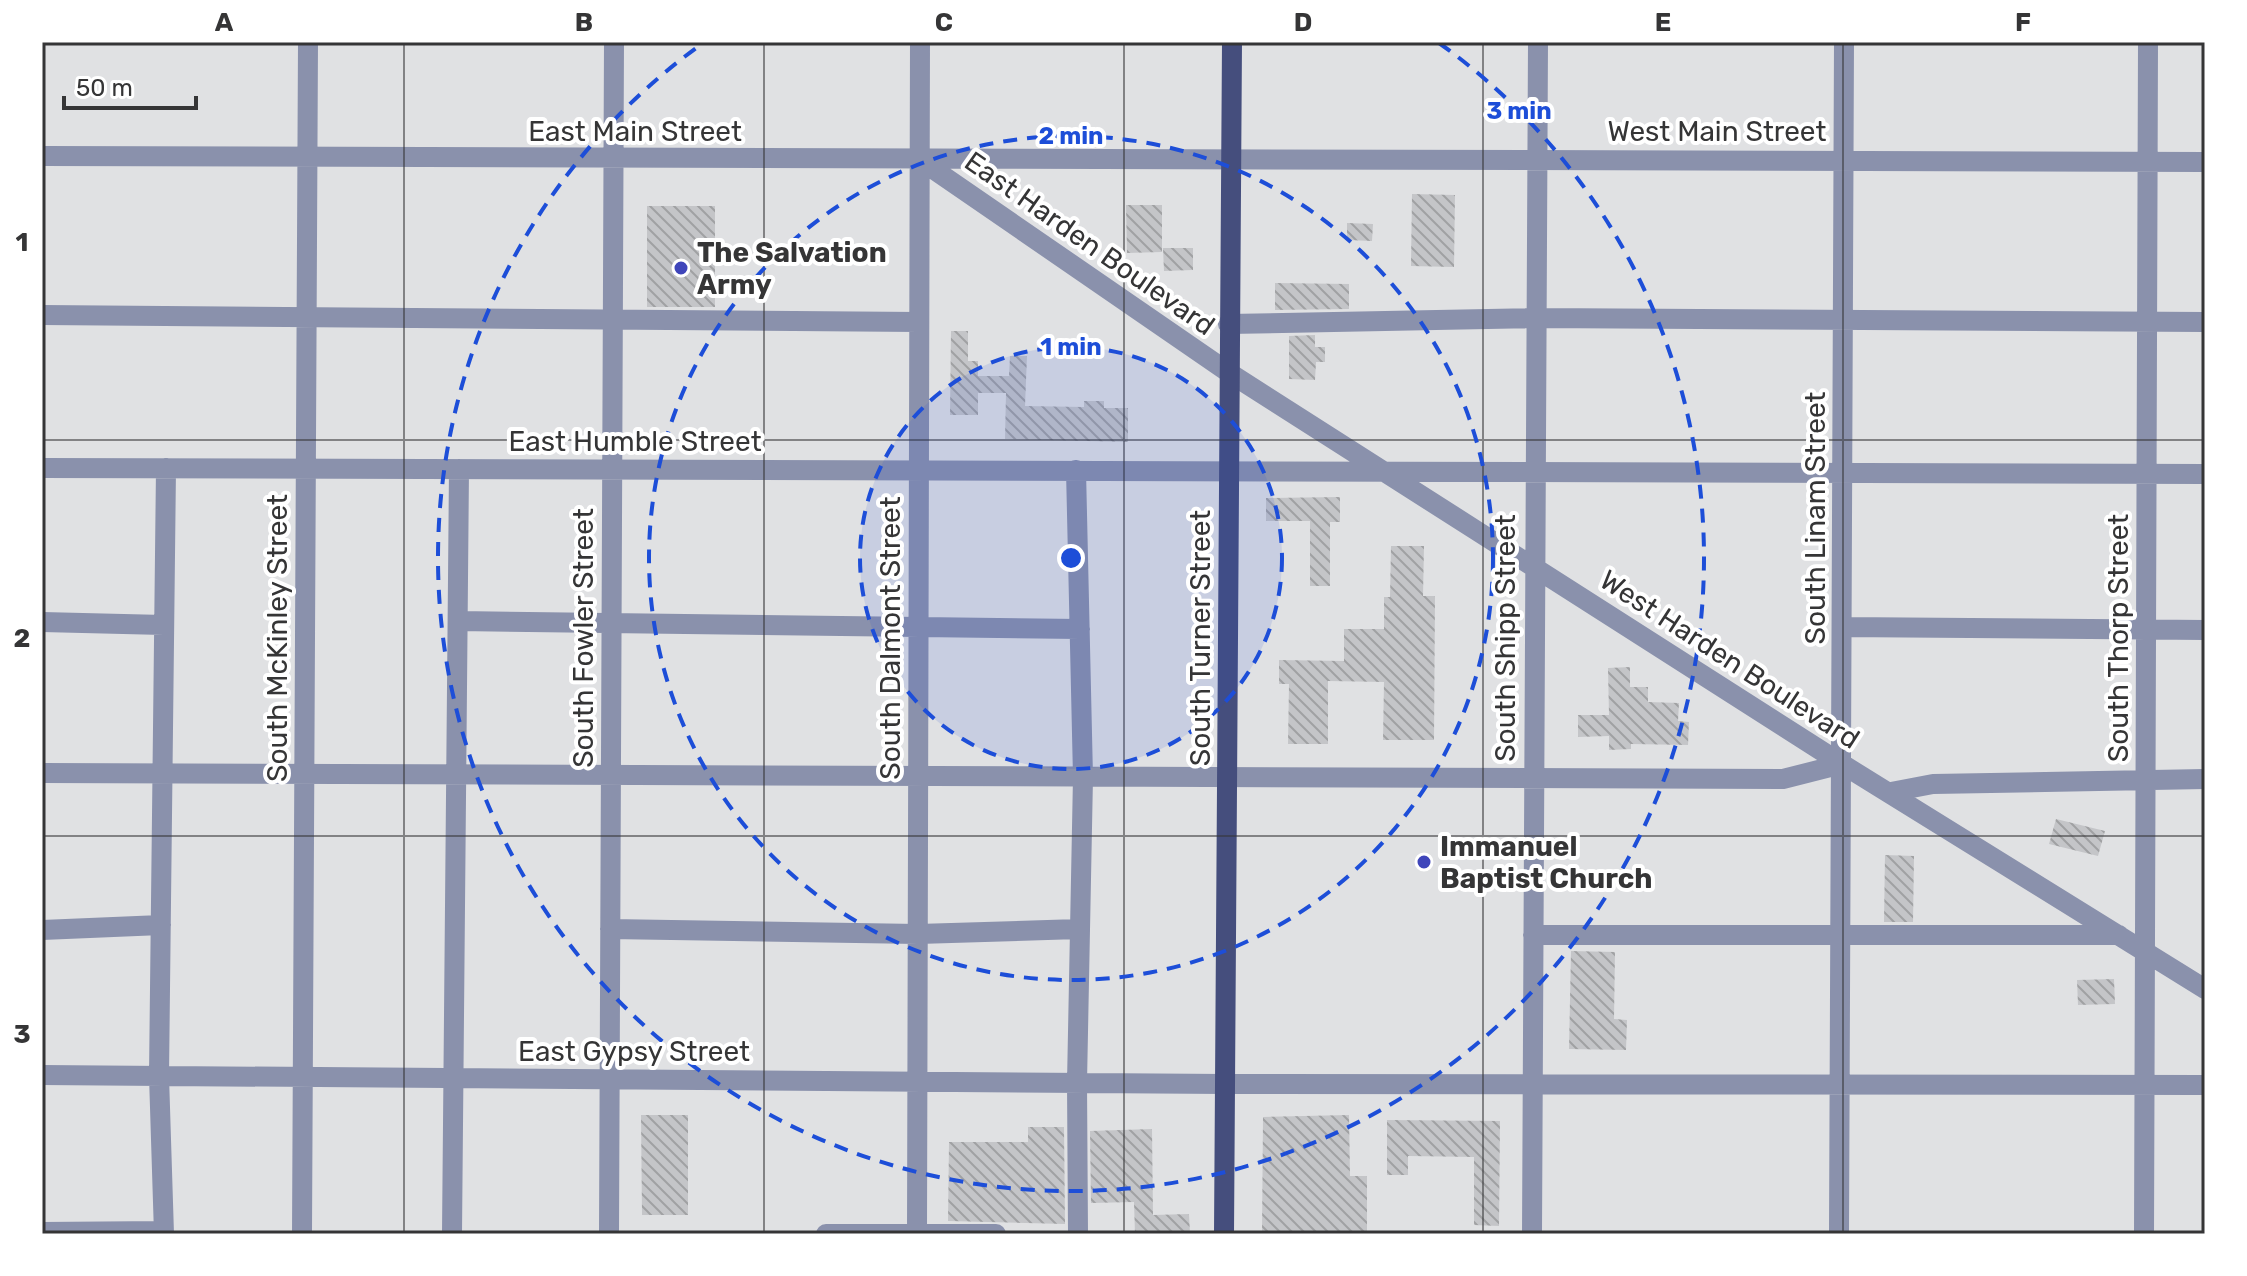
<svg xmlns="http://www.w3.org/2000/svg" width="2247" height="1276" viewBox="0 0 2247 1276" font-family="Rubik,sans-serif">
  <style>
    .building { fill: url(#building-back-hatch) }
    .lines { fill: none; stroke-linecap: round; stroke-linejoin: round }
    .minor { stroke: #8a91ac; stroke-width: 20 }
    .major { stroke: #454e7d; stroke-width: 20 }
    .grid { fill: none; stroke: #353536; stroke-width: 2; stroke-opacity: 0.55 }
    .ring { fill: none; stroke: #1d4ed8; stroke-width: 4; stroke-dasharray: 14 10 }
    .poi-dot { fill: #3f45ba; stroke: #fff; stroke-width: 3 }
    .labels { text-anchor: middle; stroke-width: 8; stroke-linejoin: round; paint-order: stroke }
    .street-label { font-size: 28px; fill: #353536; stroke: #fff }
    .poi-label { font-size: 28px; font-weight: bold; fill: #353536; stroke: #fff; text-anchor: start }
    .centre { fill: #1d4ed8; stroke: #fff; stroke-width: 4 }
    .ring-label { font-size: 24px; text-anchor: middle; font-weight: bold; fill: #1d4ed8; stroke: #fff; stroke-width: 8; stroke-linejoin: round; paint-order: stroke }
    .neatline { fill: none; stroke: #353536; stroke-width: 3 }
    .grid-label { font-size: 26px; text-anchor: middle; font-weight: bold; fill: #353536 }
  </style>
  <defs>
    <pattern id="building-back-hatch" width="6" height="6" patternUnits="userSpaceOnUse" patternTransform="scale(2)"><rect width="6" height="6" fill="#c4c5c8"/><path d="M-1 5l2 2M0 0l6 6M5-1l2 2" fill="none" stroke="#a0a1a3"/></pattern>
  </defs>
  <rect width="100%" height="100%" fill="#e0e1e3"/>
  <path class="building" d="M1412,194L1455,195L1454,267L1411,266Z
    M1126,205H1162V252L1127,253Z
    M647,206H715V307H647Z
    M1347,223L1373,224L1372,241L1347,240Z
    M1163,248H1193V270L1164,271Z
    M1275,283L1349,284V309L1275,310Z
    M951,331H968V361H978V376H1009L1010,356H1027L1025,406L1084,407V401H1104V408H1128V442L1005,439L1006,393H978V415H950Z
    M1315,335V347H1325V362H1316L1315,380L1289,379V336Z
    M1340,497V522H1330V586H1310V521H1266V498Z
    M1391,546H1424L1423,596H1435L1434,740H1383L1384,682L1328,681V744H1288L1289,684H1279V660L1344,661V629H1384V597H1390Z
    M1630,667V687H1648V702L1679,703L1678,721L1689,722L1688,745L1631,744V749L1609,750V736L1578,737V715H1609L1608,668Z
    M2056,819L2105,831L2098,856L2049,844Z
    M1885,855L1914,856L1913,922H1884Z
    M1571,951L1615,952L1614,1019L1627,1020L1626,1050L1569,1049Z
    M2114,979L2115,1004L2078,1005L2077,980Z
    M641,1115H688V1215H642Z
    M1349,1115L1350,1176H1367V1234H1262L1263,1117Z
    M1387,1120L1500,1121L1499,1226L1474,1225V1157L1408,1156V1175H1387Z
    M1028,1127H1064L1065,1224L948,1221L949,1142H1028Z
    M1152,1129L1153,1215L1189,1214L1190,1234H1135L1134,1202L1091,1203L1090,1131Z"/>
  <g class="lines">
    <path class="minor" d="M42,156L2205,162
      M920,160L1228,372L1842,764L2205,989
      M42,315L919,322
      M1228,324L1537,318L2205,322
      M42,468L2205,474
      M1076,470L1083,777L1077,1083L1078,1234
      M458,621L1080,629
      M42,622L164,625
      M1842,627L2205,630
      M42,773L1783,779L1842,764
      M1891,792L1933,784L2205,779
      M610,929L918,934L1079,929
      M42,930L161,925
      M1533,935H2119
      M42,1075L1225,1084L2205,1085
      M42,1232L164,1231
      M164,1234L159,1076L166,468
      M302,1234L308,42
      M452,1234L459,469
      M609,1234L614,42
      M826,1234H996
      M917,1234L920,42
      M1532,1234L1538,42
      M1839,1234L1844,42
      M2144,1234L2148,42"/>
    <path class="major" d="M1224,1234L1232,42"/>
  </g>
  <path class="grid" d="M404,42V1234M764,42V1234M1124,42V1234M1483,42V1234M1843,42V1234M42,440H2205M42,836H2205"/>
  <circle cx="1071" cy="558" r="211" fill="#1d4ed8" fill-opacity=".12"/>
  <g class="ring">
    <circle cx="1071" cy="558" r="211"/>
    <circle cx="1071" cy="558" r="422"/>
    <path d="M1439 43A633 633 0 1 1 703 43"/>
  </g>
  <g class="poi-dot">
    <circle cx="681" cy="268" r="8"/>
    <circle cx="1424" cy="862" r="8"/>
  </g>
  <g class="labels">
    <g class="street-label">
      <text x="635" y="141">East Main Street</text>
      <text x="1717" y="141">West Main Street</text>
      <text transform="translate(1090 243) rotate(35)" y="10">East Harden Boulevard</text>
      <text x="635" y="451">East Humble Street</text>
      <text transform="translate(1815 518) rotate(-90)" y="10">South Linam Street</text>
      <text transform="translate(277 638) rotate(-90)" y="10">South McKinley Street</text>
      <text transform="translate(583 638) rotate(-90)" y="10">South Fowler Street</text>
      <text transform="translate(890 638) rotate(-90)" y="10">South Dalmont Street</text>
      <text transform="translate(1200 638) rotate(-90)" y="10">South Turner Street</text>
      <text transform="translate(1505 638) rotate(-90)" y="10">South Shipp Street</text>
      <text transform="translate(2118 638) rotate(-90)" y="10">South Thorp Street</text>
      <text transform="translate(1730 659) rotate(33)" y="10">West Harden Boulevard</text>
      <text x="634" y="1061">East Gypsy Street</text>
    </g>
    <g class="poi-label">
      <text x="697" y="262">The Salvation<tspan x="697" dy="32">Army</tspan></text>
      <text x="1440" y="856">Immanuel<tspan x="1440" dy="32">Baptist Church</tspan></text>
    </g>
  </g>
  <circle cx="1071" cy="558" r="12" class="centre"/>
  <g class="ring-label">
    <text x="1519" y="119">3 min</text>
    <text x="1071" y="144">2 min</text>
    <text x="1071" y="355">1 min</text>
  </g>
  <rect width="2247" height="1276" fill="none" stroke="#ffffff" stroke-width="88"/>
  <path d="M64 96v12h132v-12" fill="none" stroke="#353536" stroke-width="4"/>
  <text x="76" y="96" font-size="24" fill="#353536" stroke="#ffffff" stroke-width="6" paint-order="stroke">50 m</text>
  <rect x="44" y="44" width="2159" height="1188" class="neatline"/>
  <g class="grid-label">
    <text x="224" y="31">A</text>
    <text x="584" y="31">B</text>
    <text x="944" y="31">C</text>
    <text x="1303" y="31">D</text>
    <text x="1663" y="31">E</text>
    <text x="2023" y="31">F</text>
    <text x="22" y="251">1</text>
    <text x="22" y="647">2</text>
    <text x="22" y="1043">3</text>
  </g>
</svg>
